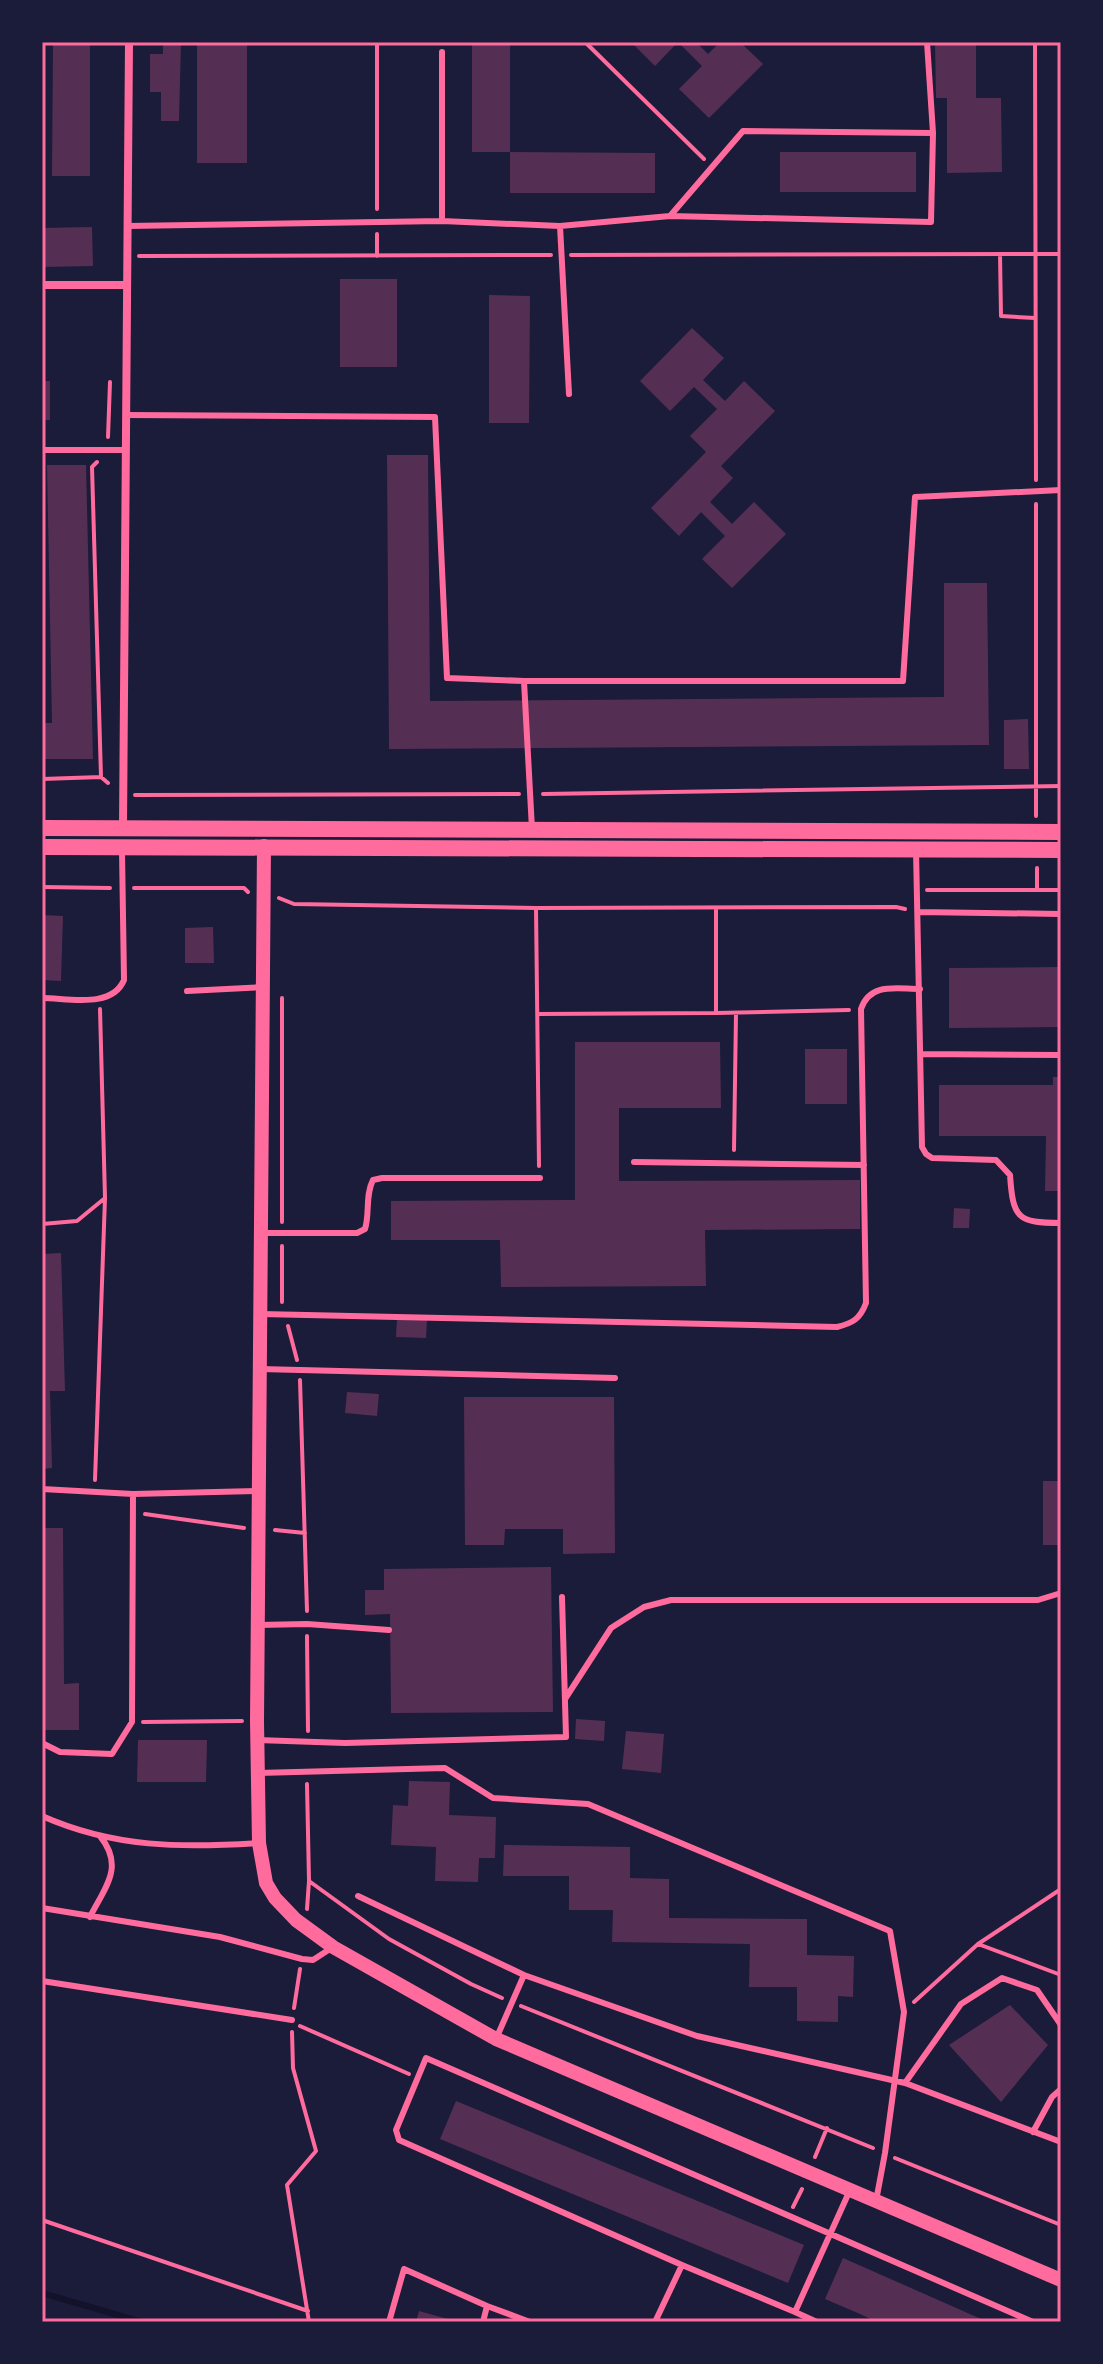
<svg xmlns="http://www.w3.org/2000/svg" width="1103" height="2364" viewBox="0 0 1103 2364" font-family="'Alegreya Sans',sans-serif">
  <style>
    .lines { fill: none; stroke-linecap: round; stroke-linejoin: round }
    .stream { stroke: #12122b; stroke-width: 6 }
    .building { fill: #542f53 }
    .path { stroke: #ff6b9d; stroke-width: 4 }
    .service { stroke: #ff6b9d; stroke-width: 6 }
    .minor { stroke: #ff6b9d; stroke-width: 8 }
    .tertiary { stroke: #ff6b9d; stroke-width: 14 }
    .secondary { stroke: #ff6b9d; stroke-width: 16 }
    .neatline { fill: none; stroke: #ff6b9d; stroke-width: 3 }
  </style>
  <rect width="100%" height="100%" fill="#1b1b3a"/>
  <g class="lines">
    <path class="stream" d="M42,2293L142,2322"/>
  </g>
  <path class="building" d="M53,42H90V176H52Z
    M163,42H181L179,121H161V92H150V54H163Z
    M197,42H247V163H197Z
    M472,42H510V152L655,153V193H510V152H472Z
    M631,42H696L708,54L720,42H740L763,64L709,118L679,89L702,66L678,42L655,66Z
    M935,42H976V98H1001L1002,172L947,173V98H936Z
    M780,152H916V192H780Z
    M92,227L93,266L42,267V228Z
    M340,279H397V367H340Z
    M489,295L530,296L529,423H489Z
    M692,328L724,358L703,380L725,401L744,381L775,411L721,466L733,478L710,502L732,524L754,502L786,534L732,588L702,559L725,536L701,512L679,536L651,508L706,452L690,436L717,409L694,387L670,411L640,381Z
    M42,381H50V420H42Z
    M387,455H428L430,701L944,697V583H987L989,745L389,749Z
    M47,465H86L93,759H42V723H52Z
    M1028,719L1029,769H1004V720Z
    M42,915L63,916L61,981L42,980Z
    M213,927L214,963H185V928Z
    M1061,967V1027L949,1028V968Z
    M575,1042H720L721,1108H619V1181L860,1180V1229L705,1230L706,1286L501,1287L500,1240H391V1201L575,1200Z
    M805,1049H847V1104H805Z
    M1053,1077H1061V1191H1045L1046,1136H939V1085H1053Z
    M954,1208L970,1209L969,1228H953Z
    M61,1253L65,1391H50L52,1468L42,1469V1254Z
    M397,1318L427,1319L426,1338L396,1337Z
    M347,1392L379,1394L377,1416L345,1413Z
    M464,1397H614L615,1553L563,1554V1529H505L504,1545H465Z
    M1043,1481H1061V1545H1043Z
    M42,1528H63L64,1684L79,1683V1730H42Z
    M551,1567L553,1712L391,1713L390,1614L365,1615V1590H384V1569Z
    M576,1719L605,1721L604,1741L575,1739Z
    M626,1731L664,1734L661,1773L622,1769Z
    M138,1740H207L206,1782H137Z
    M409,1781L450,1782L449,1815L496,1817L495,1858H479L478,1882L435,1881L436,1847L391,1845L393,1805L408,1806Z
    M504,1845L630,1847V1878L669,1879V1918L807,1919V1955L854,1956L853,1997L838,1996V2022L797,2021V1987H749L750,1944L612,1942L613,1910H569V1876H503Z
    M1010,2005L1048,2045L1001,2102L949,2045Z
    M456,2101L804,2245L788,2283L440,2139Z
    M843,2258L988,2322H877L860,2314L825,2299Z
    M419,2311L455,2321V2322H416Z"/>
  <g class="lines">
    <path class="path" d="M585,42L704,159
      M1035,42L1036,480
      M377,209V42
      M377,234V256
      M1000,254L1001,316L1035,318
      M571,255L1061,254
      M139,256L551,255
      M108,437L110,382
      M97,462L92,467L101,777
      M1036,504V816
      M42,779L101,777L108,783
      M543,794L1061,786
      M135,795L519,794
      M42,887L110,888
      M134,888H244L248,892
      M927,890H1061
      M1037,890V868
      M279,898L294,904L536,908L896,907L905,909
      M536,908L539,1166
      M716,908V1013L849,1010
      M282,998V1222
      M538,1014L716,1013
      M734,1150L736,1013
      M42,1224L77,1221L105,1198
      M282,1302V1246
      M288,1326L297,1360
      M300,1380L307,1611
      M95,1480L105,1198L100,1009
      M145,1514L244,1528
      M275,1530L305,1533
      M307,1636L308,1731
      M143,1722L242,1721
      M307,1784L309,1881L389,1939L471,1984L502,1998
      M307,1909L309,1881
      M978,1944L1061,1975
      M914,2002L978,1944L1061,1889
      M521,2006L873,2148
      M294,2008L300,1969
      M300,2026L409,2074
      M292,2032L293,2068L316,2151L287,2185L309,2322
      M815,2157L827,2128
      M895,2158L1061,2225
      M793,2207L802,2189
      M42,2220L308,2311"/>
    <path class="service" d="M927,42L933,133
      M442,221V52
      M127,226L442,221L560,226L670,216L931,222L933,133L743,131L670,216
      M560,226L569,394
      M126,415L435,417L447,678L524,681H903L915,497L1061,490
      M42,450H125
      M524,681L532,829
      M916,850L922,1147L926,1154L932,1158L996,1160L1010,1175C1013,1218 1017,1223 1061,1223
      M919,912L1061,914
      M187,991L264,987
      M42,998C68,998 112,1009 124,980L122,851
      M921,1054L1061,1055
      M634,1162L864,1165
      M263,1233H357L365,1229C370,1213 365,1195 373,1180L382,1178H540
      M261,1314L837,1327C853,1323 860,1319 866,1303L861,1009C870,982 896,989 920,989
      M260,1369L615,1378
      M42,1489L133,1494L258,1491
      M258,1625L307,1624L389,1630
      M565,1699L611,1628L644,1607L671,1600H1038L1061,1593
      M257,1740L345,1743L566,1737L562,1597
      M42,1743L60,1752L112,1754L132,1722L133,1494
      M258,1773L445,1768L493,1798L588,1804L890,1931L904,2012L885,2153L876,2201
      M42,1816C114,1848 182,1848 259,1843
      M358,1896L524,1975L697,2036L905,2083L1061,2142
      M42,1908L220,1937L302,1959L313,1960L333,1947
      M90,1917C105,1887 125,1867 100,1836
      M42,1981L292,2020
      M496,2039L524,1975
      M905,2083L961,2004L1002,1978L1037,1990L1061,2025
      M1033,2132L1052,2097L1061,2089
      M682,2265L399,2140L396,2130L426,2058L1033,2322
      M795,2312L817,2322
      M389,2322L404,2269L487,2306
      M483,2322L487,2306L530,2322
      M655,2322L682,2265L795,2312L850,2190"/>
    <path class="minor" d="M42,285H127
      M123,827L129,42"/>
    <path class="tertiary" d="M264,846L257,1721L259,1843L266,1883L275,1898L296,1920L333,1947L496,2039L1061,2280"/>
    <path class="secondary" d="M42,828L1061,832
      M42,847L1061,850"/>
  </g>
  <rect width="1103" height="2364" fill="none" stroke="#1b1b3a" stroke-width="88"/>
  <rect x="44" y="44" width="1015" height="2276" class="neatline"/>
</svg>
